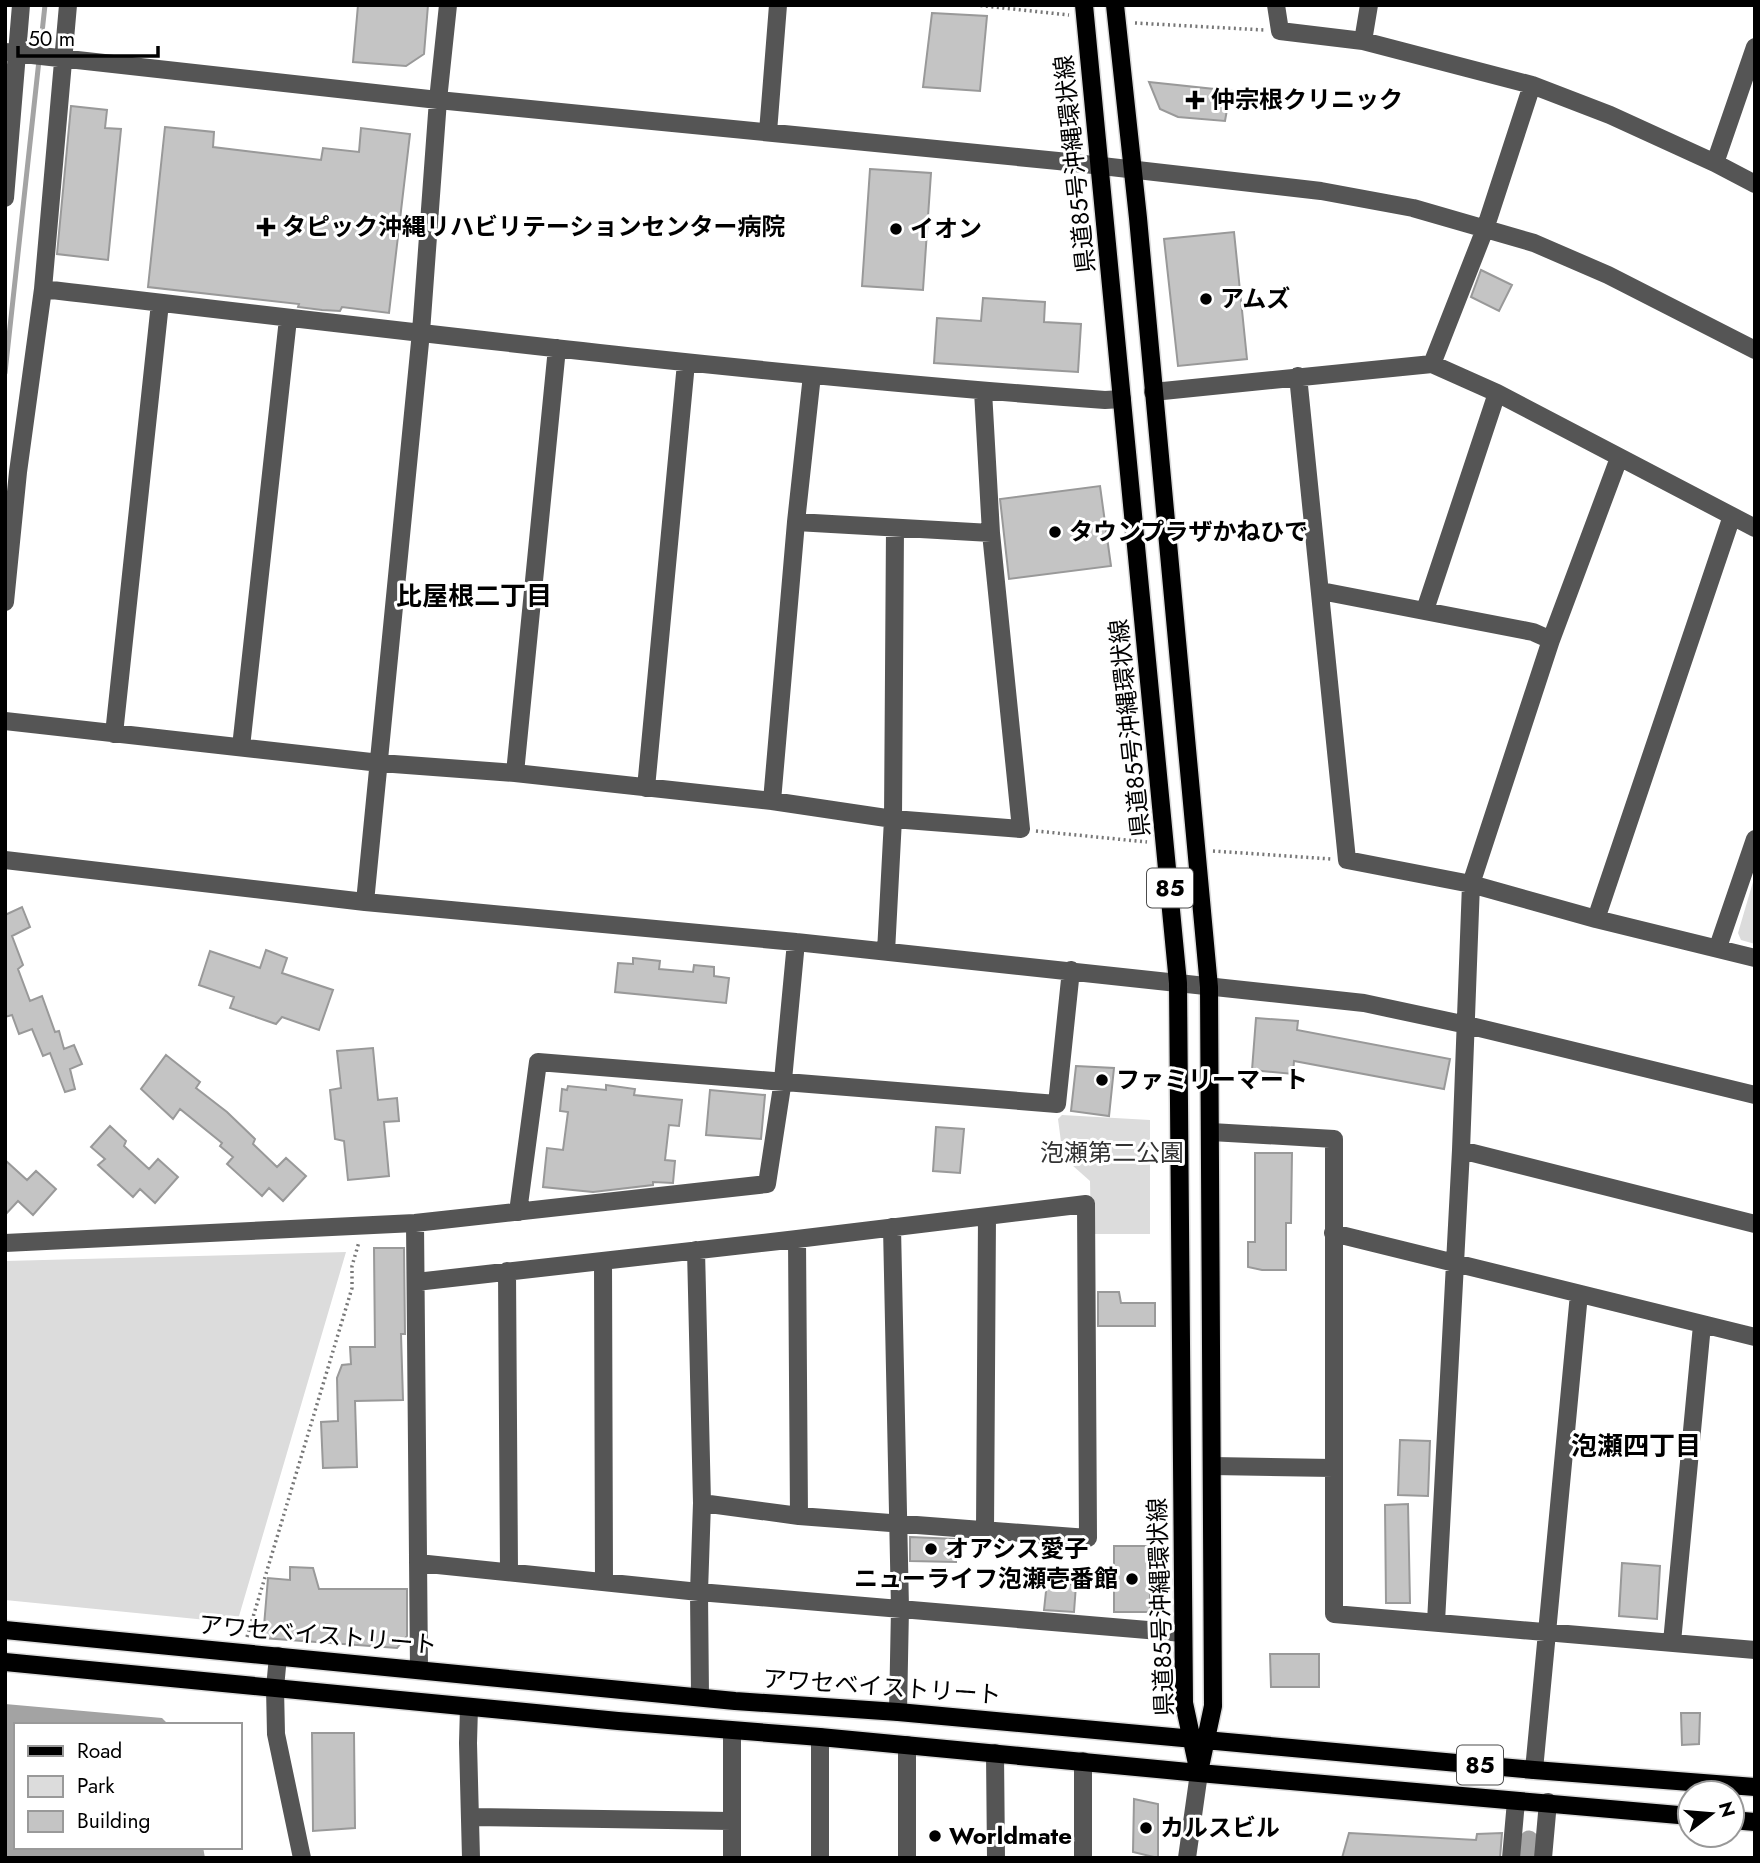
<svg xmlns="http://www.w3.org/2000/svg" width="1760" height="1863" viewBox="0 0 1760 1863" font-family="Jost,'Noto Sans JP',sans-serif">
  <style>
    .green { fill: #dcdcdc }
    .water { fill: #a3a3a3 }
    .lines { fill: none; stroke-linecap: round; stroke-linejoin: round }
    .stream { stroke: #a3a3a3; stroke-width: 5 }
    .canal { stroke: #a3a3a3; stroke-width: 19 }
    .building { fill: #c4c4c4; stroke: #999; stroke-width: 2 }
    .major-casing { stroke: #dbdbdb; stroke-width: 21 }
    .path { stroke: #777; stroke-width: 3.5; stroke-dasharray: 2 3.5; stroke-linecap: butt }
    .minor { stroke: #555; stroke-width: 18 }
    .major { stroke: #000; stroke-width: 18 }
    .poi-dot { fill: #000; stroke: #fff; stroke-width: 2.5 }
    .labels { text-anchor: middle; stroke-width: 6; stroke-linejoin: round; paint-order: stroke }
    .shield { fill: #fff; stroke: #4c4c4c; stroke-width: 2 }
    .shield-label { font-size: 23px; font-weight: bold; fill: #000 }
    .poi-label { font-size: 24px; font-weight: bold; fill: #000; stroke: #fff; text-anchor: start }
    .street-label { font-size: 24px; fill: #000; stroke: #fff }
    .park-label { font-size: 24px; fill: #333; stroke: #fff }
    .neighbourhood-label { font-size: 26px; font-weight: bold; fill: #000; stroke: #fff }
  </style>
  <rect width="100%" height="100%" fill="#fff"/>
  <path class="green" d="M1755,875V944L1741,940L1738,933Z
    M1062,1115L1150,1120V1234H1091L1090,1181L1063,1157L1058,1119Z
    M346,1252L237,1623L5,1600V1261Z"/>
  <path class="water" d="M5,1704L162,1718L169,1725H16V1847H203L205,1858H5Z"/>
  <g class="lines">
    <path class="stream" d="M5,373L45,5"/>
    <path class="canal" d="M1528,1858L1529,1840"/>
  </g>
  <path class="building" d="M358,5H428L424,54L406,66L353,62Z
    M932,13L987,16L980,91L923,87Z
    M1149,82L1261,94L1260,106L1228,104L1225,121L1178,117L1160,109Z
    M71,106L107,110L105,128L121,129L108,260L57,254Z
    M165,127L214,132L213,147L321,160L323,148L359,152L361,128L410,134L389,313L342,307L340,311L322,310L298,307L299,304L148,287Z
    M870,169L931,173L923,290L862,286Z
    M1234,232L1247,359L1178,366L1164,239Z
    M1481,270L1512,285L1499,311L1471,297Z
    M983,298L1045,302L1044,322L1081,324L1078,372L934,363L937,318L981,321Z
    M1100,486L1111,566L1009,579L1000,499Z
    M22,907L30,927L12,936L23,965L18,969L30,1001L42,996L55,1032L59,1031L64,1049L74,1045L82,1064L70,1069L75,1089L65,1092L50,1053L43,1056L32,1029L19,1034L12,1015L5,1017V915Z
    M266,950L287,958L282,973L333,990L319,1030L282,1017L276,1024L230,1008L234,997L199,985L210,951L260,968Z
    M633,958L660,961L659,969L693,972L694,965L714,967V976L729,978L726,1003L615,992L618,963L633,964Z
    M1256,1018L1298,1021L1297,1030L1450,1059L1444,1089L1294,1061L1293,1074L1252,1070Z
    M373,1048L378,1100L397,1098L399,1121L384,1122L389,1176L348,1180L344,1141L335,1139L330,1090L341,1088L337,1051Z
    M166,1055L200,1082L196,1088L227,1112L255,1139L253,1144L277,1167L286,1158L306,1176L283,1201L269,1188L262,1196L227,1164L233,1157L220,1146L222,1143L180,1109L173,1119L141,1089Z
    M1076,1066L1114,1068L1109,1116L1071,1111Z
    M606,1085L635,1089L634,1095L682,1100L679,1126L669,1125L665,1160L675,1161L673,1183L653,1182V1185L593,1192L543,1187L547,1148L563,1150L568,1112L560,1111L562,1089L567,1090L568,1086L606,1090Z
    M710,1090L765,1095L761,1139L706,1135Z
    M110,1126L126,1141L124,1146L149,1169L158,1159L178,1177L155,1203L140,1189L133,1197L98,1165L105,1159L91,1147Z
    M936,1127L964,1129L960,1173L933,1171Z
    M1255,1153H1292L1291,1223H1286V1270H1262L1248,1267V1242H1255Z
    M5,1160L27,1180L36,1171L56,1189L33,1215L18,1201L5,1215Z
    M374,1248H404L405,1334H401L403,1400L355,1401L357,1467L323,1468L321,1422L338,1421L337,1378L342,1365L351,1364L350,1347H375Z
    M1098,1292H1119L1121,1303H1155V1326H1098Z
    M1400,1440L1430,1441L1428,1496L1398,1495Z
    M1408,1504L1410,1603H1386L1385,1505Z
    M910,1537L956,1539V1562L910,1561Z
    M1114,1546H1150V1612H1114Z
    M1622,1563L1660,1566L1657,1619L1619,1616Z
    M290,1567L313,1568L319,1589H407V1636L397,1648L263,1638L268,1578L290,1580Z
    M1047,1582L1076,1585L1074,1612L1044,1610Z
    M1270,1654H1319V1687H1271Z
    M1681,1713H1700L1699,1744L1682,1745Z
    M312,1733H354L355,1828L313,1831Z
    M1134,1799L1158,1804V1858L1133,1852Z
    M1349,1833L1476,1840L1477,1834L1502,1833L1500,1858H1342Z"/>
  <g class="lines">
    <g class="major-casing">
      <path id="major" d="M1084,5L1178,983L1184,1703L1199,1773
        M1115,5L1138,218L1209,987L1213,1706L1200,1767
        M5,1630L735,1701L898,1712L1534,1770L1755,1787
        M5,1662L618,1721L820,1737L1199,1773L1690,1816
        M1732,1820L1755,1822"/>
    </g>
    <path class="path" d="M975,5L1069,15
      M1135,23L1264,30
      M1036,831L1147,842
      M1213,851L1331,859
      M247,1637L352,1288V1266L359,1242"/>
    <path class="minor" d="M1276,5L1280,31L1363,41L1532,85L1610,115L1715,163L1755,184
      M1363,41L1369,5
      M5,52L438,100L1058,161L1321,191L1413,208L1534,243L1608,275L1755,350
      M768,132L778,5
      M1715,163L1755,47
      M5,198L21,5
      M43,289C396,330 750,374 1105,400L1122,399
      M1432,364L1485,229L1532,85
      M1298,376L1347,860L1471,884L1596,919L1755,958
      M1153,392L1432,364L1497,393L1755,528
      M796,522L991,533
      M1321,591L1533,632L1551,640
      M5,602L18,472L43,289L68,5
      M1425,610L1497,393
      M5,721L380,763L515,773L772,801L893,819L1021,829L991,533L983,391
      M114,734L160,303
      M241,747L288,319
      M515,773L557,348
      M646,788L686,363
      M772,801L796,522L812,375
      M5,860L365,902L796,942L1364,1003L1467,1025L1755,1095
      M365,902L421,332L438,100L448,5
      M1596,919L1732,516
      M1718,947L1755,839
      M886,952L893,819L895,528
      M1211,1132L1334,1139V1614L1755,1650
      M1461,1150L1755,1224
      M518,1212L538,1062L1057,1104L1071,970
      M415,1223L419,1669
      M892,1227L900,1608L898,1712
      M1333,1233L1755,1337
      M797,1239L799,1516
      M5,1243L415,1223L767,1184L783,1080L796,942
      M696,1250L702,1503L699,1592L700,1696
      M603,1261L604,1582
      M507,1271L509,1572
      M416,1282L797,1239L1086,1204L1088,1538L799,1516L702,1503
      M1212,1466L1333,1468
      M985,1531L987,1216
      M418,1563L699,1592L1183,1633
      M1436,1622L1461,1150L1471,884L1551,640L1619,458
      M1672,1642L1702,1325
      M278,1656L275,1688L276,1734L302,1858
      M469,1707L468,1743L471,1858
      M820,1737V1858
      M907,1745V1858
      M995,1753L996,1858
      M1083,1761V1858
      M1534,1770L1579,1294
      M470,1817L731,1821
      M732,1858V1731
      M1187,1858L1199,1773
      M1511,1858L1516,1801
      M1543,1858L1548,1802"/>
    <use href="#major" class="major"/>
  </g>
  <g class="poi-dot">
    <path d="M1191.5 89.5h7v7h7v7h-7v7h-7v-7h-7v-7h7z"/>
    <path d="M262.5 216.5h7v7h7v7h-7v7h-7v-7h-7v-7h7z"/>
    <circle cx="896" cy="229" r="7"/>
    <circle cx="1206" cy="299" r="7"/>
    <circle cx="1055" cy="532" r="7"/>
    <circle cx="1102" cy="1080" r="7"/>
    <circle cx="931" cy="1549" r="7"/>
    <circle cx="1132" cy="1579" r="7"/>
    <circle cx="1146" cy="1828" r="7"/>
    <circle cx="935" cy="1836" r="7"/>
  </g>
  <g class="labels">
    <g class="shield">
      <rect x="1147" y="868.5" width="46" height="39" rx="5"/>
      <rect x="1457" y="1745.5" width="46" height="39" rx="5"/>
    </g>
    <g class="shield-label">
      <text x="1170" y="896">85</text>
      <text x="1480" y="1773">85</text>
    </g>
    <g class="poi-label">
      <text x="1211" y="108">仲宗根クリニック</text>
      <text x="282" y="235">タピック沖縄リハビリテーションセンター病院</text>
      <text x="910" y="237">イオン</text>
      <text x="1220" y="307">アムズ</text>
      <text x="1069" y="540">タウンプラザかねひで</text>
      <text x="1116" y="1088">ファミリーマート</text>
      <text x="945" y="1557">オアシス愛子</text>
      <text x="1118" y="1587" text-anchor="end">ニューライフ泡瀬壱番館</text>
      <text x="1160" y="1836">カルスビル</text>
      <text x="949" y="1844">Worldmate</text>
    </g>
    <g class="street-label">
      <text transform="translate(1075 164) rotate(-96)" y="8">県道85号沖縄環状線</text>
      <text transform="translate(1130 728) rotate(-96)" y="8">県道85号沖縄環状線</text>
      <text transform="translate(1161 1607) rotate(-92)" y="8">県道85号沖縄環状線</text>
      <text transform="translate(318 1635) rotate(5)" y="8">アワセベイストリート</text>
      <text transform="translate(882 1687) rotate(4)" y="8">アワセベイストリート</text>
    </g>
    <g class="park-label">
      <text x="1112" y="1161">泡瀬第二公園</text>
    </g>
    <g class="neighbourhood-label">
      <text x="474" y="605">比屋根二丁目</text>
      <text x="1636" y="1455">泡瀬四丁目</text>
    </g>
  </g>
  <rect width="1760" height="1863" fill="none" stroke="#000000" stroke-width="14"/>
  <rect x="14" y="1723" width="228" height="126" fill="#ffffff" stroke="#999999" stroke-width="2"/>
  <rect x="28" y="1746" width="35" height="10" fill="#000000" stroke="#999999" stroke-width="2"/>
  <text x="77" y="1758" font-size="21" fill="#000000">Road</text>
  <rect x="28" y="1776" width="35" height="21" fill="#dcdcdc" stroke="#999999" stroke-width="2"/>
  <text x="77" y="1793" font-size="21" fill="#000000">Park</text>
  <rect x="28" y="1811" width="35" height="21" fill="#c4c4c4" stroke="#999999" stroke-width="2"/>
  <text x="77" y="1828" font-size="21" fill="#000000">Building</text>
  <g transform="translate(1711 1814) rotate(74)"><circle r="33" fill="#ffffff" stroke="#999999" stroke-width="2"/>
  <path d="M0-5L12 26L0 18L-12 26Z" fill="#000000"/>
  <text y="-10" font-size="19" font-weight="bold" text-anchor="middle" fill="#000000">N</text>
  </g>
  <path d="M18 46v10h140v-10" fill="none" stroke="#000000" stroke-width="3.5"/>
  <text x="28" y="46" font-size="21" fill="#000000" stroke="#ffffff" stroke-width="5" paint-order="stroke">50 m</text>
</svg>
